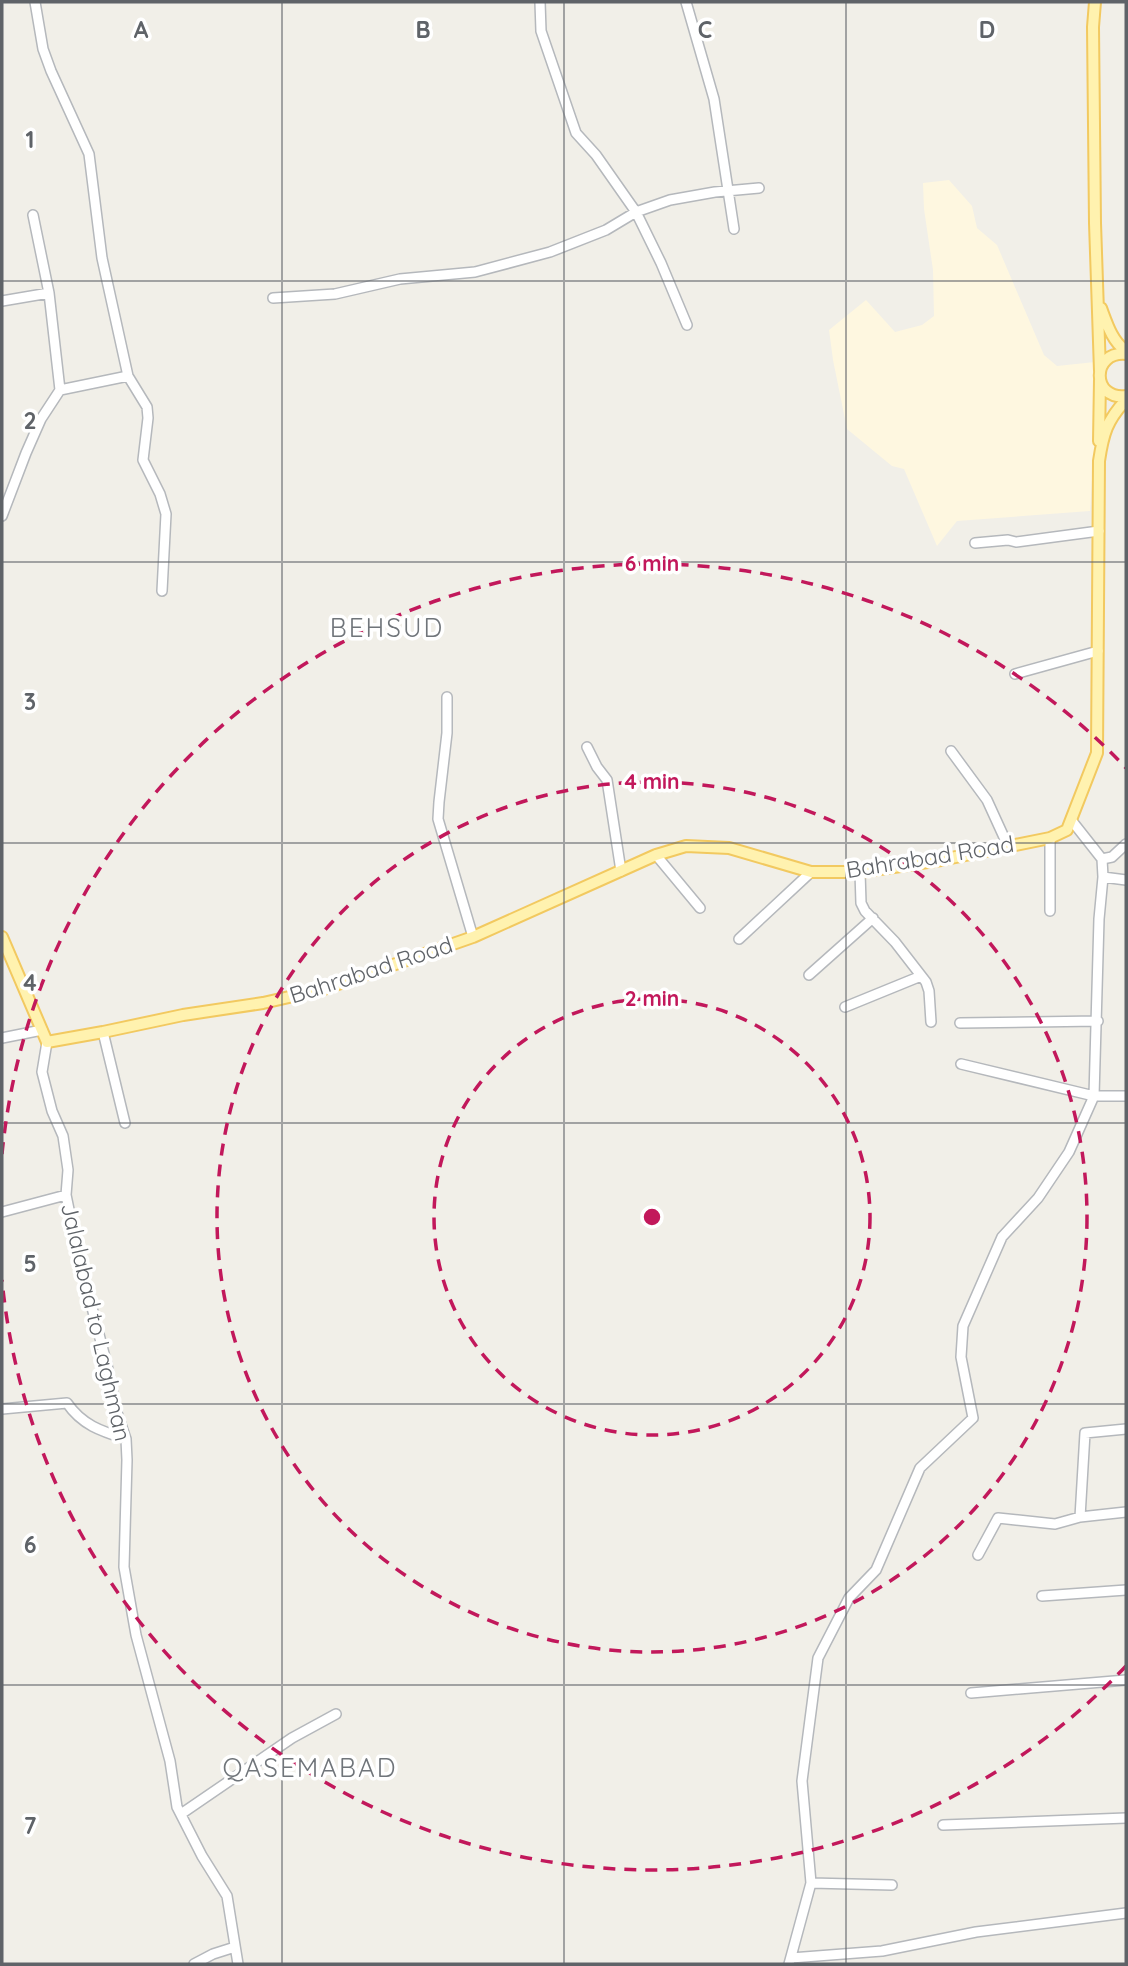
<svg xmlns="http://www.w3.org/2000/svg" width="1128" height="1966" viewBox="0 0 1128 1966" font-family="Quicksand,sans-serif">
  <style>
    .commercial { fill: #fef7e0 }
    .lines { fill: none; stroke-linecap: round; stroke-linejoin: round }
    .minor-casing { stroke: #b5b8bc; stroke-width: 12 }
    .major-casing { stroke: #f2c960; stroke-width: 14 }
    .minor { stroke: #fff; stroke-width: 9 }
    .major { stroke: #fff2af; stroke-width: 10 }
    .grid { fill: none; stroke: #5f6368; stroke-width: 2; stroke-opacity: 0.55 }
    .ring { fill: none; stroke: #c2185b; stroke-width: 3.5; stroke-dasharray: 12 9 }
    .labels { text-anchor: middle; stroke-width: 7; stroke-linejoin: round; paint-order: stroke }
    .street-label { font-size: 23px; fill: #5f6368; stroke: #fff }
    .quarter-label { font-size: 26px; letter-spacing: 2px; fill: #70757a; stroke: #fff }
    .grid-label { font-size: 23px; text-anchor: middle; font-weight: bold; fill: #5f6368; stroke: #fff; stroke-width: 7; stroke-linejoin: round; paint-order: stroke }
    .centre { fill: #c2185b; stroke: #fff; stroke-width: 3.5 }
    .ring-label { font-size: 21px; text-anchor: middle; font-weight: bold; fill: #c2185b; stroke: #fff; stroke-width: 7; stroke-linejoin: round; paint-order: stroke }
  </style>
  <rect width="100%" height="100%" fill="#f1efe8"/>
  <path class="commercial" d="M949,180L972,206L977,228L997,245L1044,355L1057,366L1095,362L1096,418L1090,511L957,521L937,546L904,469L892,466L847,429L833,360L829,330L866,300L895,332L922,325L934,316L933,270L924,209L923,183Z"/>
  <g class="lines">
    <g class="minor-casing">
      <path id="minor" d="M540,2L541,31L576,133L596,155L636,212L661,263L687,325
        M686,2L714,99L734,229
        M33,215L49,293L60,390
        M273,298L335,294L400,279L475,272L550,252L606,230L636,212L670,200L715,192L759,188
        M2,301L49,293
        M128,376L147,407L148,418L143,460L160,494L166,514L162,591
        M2,516L26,453L41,419L60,390L128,376L102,258L89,154L51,71L43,49L35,2
        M975,543L1008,540L1016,542L1099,531
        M1015,674L1098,651
        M447,697V733L439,802L438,819L473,937
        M587,747L597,767L607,780L621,871
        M951,751L987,800L1008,846
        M656,855L700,908
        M1102,859L1112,857L1126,844
        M860,872L861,903L865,911L895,942L926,982L929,991L931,1022
        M1103,877L1126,880
        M1050,911V838
        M739,939L811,872
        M809,975L873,918
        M845,1007L921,976
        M960,1023L1098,1021
        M103,1032L125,1123
        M2,1038L42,1030
        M47,1042L42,1072L52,1111L63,1136L68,1170L66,1195L79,1258L107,1365L116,1410L126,1439L127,1460L124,1567L136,1635L170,1761L177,1807L202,1856L227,1896L238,1964
        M961,1064L1094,1096H1126
        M2,1212L66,1195
        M2,1409L67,1403C82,1425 101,1431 126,1439
        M1080,1517L1085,1433L1126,1429
        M978,1555L998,1518L1055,1524L1080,1517L1126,1512
        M1042,1596L1126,1590
        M971,1693L1126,1680
        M181,1814L292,1738L336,1714
        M943,1825L1126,1818
        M811,1883L892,1885
        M791,1958L882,1951L976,1932L1126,1913
        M194,1964L213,1954L235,1947
        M789,1964L811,1883L802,1781L818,1658L849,1598L876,1570L920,1468L973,1418L961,1357L963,1326L1002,1237L1038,1198L1069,1152L1094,1096L1099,919L1103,877L1102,859L1072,821"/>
    </g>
    <g class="major-casing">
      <path id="major" d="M1095,2L1093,27L1095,223L1100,371
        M1101,308C1107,324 1112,341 1126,351
        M1126,354C1091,351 1091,400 1126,396
        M1099,441L1100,380
        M2,937L47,1042L103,1032L183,1015L263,1003L324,989L473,937L656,855L686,846L729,848L811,872H860L941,860L1050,838L1067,830L1097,753L1099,461C1103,434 1107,420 1126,400"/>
    </g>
    <use href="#minor" class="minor"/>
    <use href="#major" class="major"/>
  </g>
  <path class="grid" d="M282,2V1964M564,2V1964M846,2V1964M2,281H1126M2,562H1126M2,843H1126M2,1123H1126M2,1404H1126M2,1685H1126"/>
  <g class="ring">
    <circle cx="652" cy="1217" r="218"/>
    <circle cx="652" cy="1217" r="435"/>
    <path d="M1126 1666A653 653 0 0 1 2 1280M2 1154A653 653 0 0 1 1126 768"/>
  </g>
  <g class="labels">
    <g class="street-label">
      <text transform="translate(930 857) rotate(-9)" y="8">Bahrabad Road</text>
      <text transform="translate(371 970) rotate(-18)" y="8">Bahrabad Road</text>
      <text transform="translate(96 1322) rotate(77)" y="8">Jalalabad to Laghman</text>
    </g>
    <g class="quarter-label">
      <text x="387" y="637">BEHSUD</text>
      <text x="310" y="1777">QASEMABAD</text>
    </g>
  </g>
  <g class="grid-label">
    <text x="141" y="38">A</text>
    <text x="423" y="38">B</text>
    <text x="705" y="38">C</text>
    <text x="987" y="38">D</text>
    <text x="30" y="148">1</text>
    <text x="30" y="429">2</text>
    <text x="30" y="710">3</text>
    <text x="30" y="991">4</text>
    <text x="30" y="1272">5</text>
    <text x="30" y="1553">6</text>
    <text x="30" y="1834">7</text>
  </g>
  <circle cx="652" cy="1217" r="10" class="centre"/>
  <g class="ring-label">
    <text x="652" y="571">6 min</text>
    <text x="652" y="789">4 min</text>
    <text x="652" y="1006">2 min</text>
  </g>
  <rect width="1128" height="1966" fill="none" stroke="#5f6368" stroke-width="7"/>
</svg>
